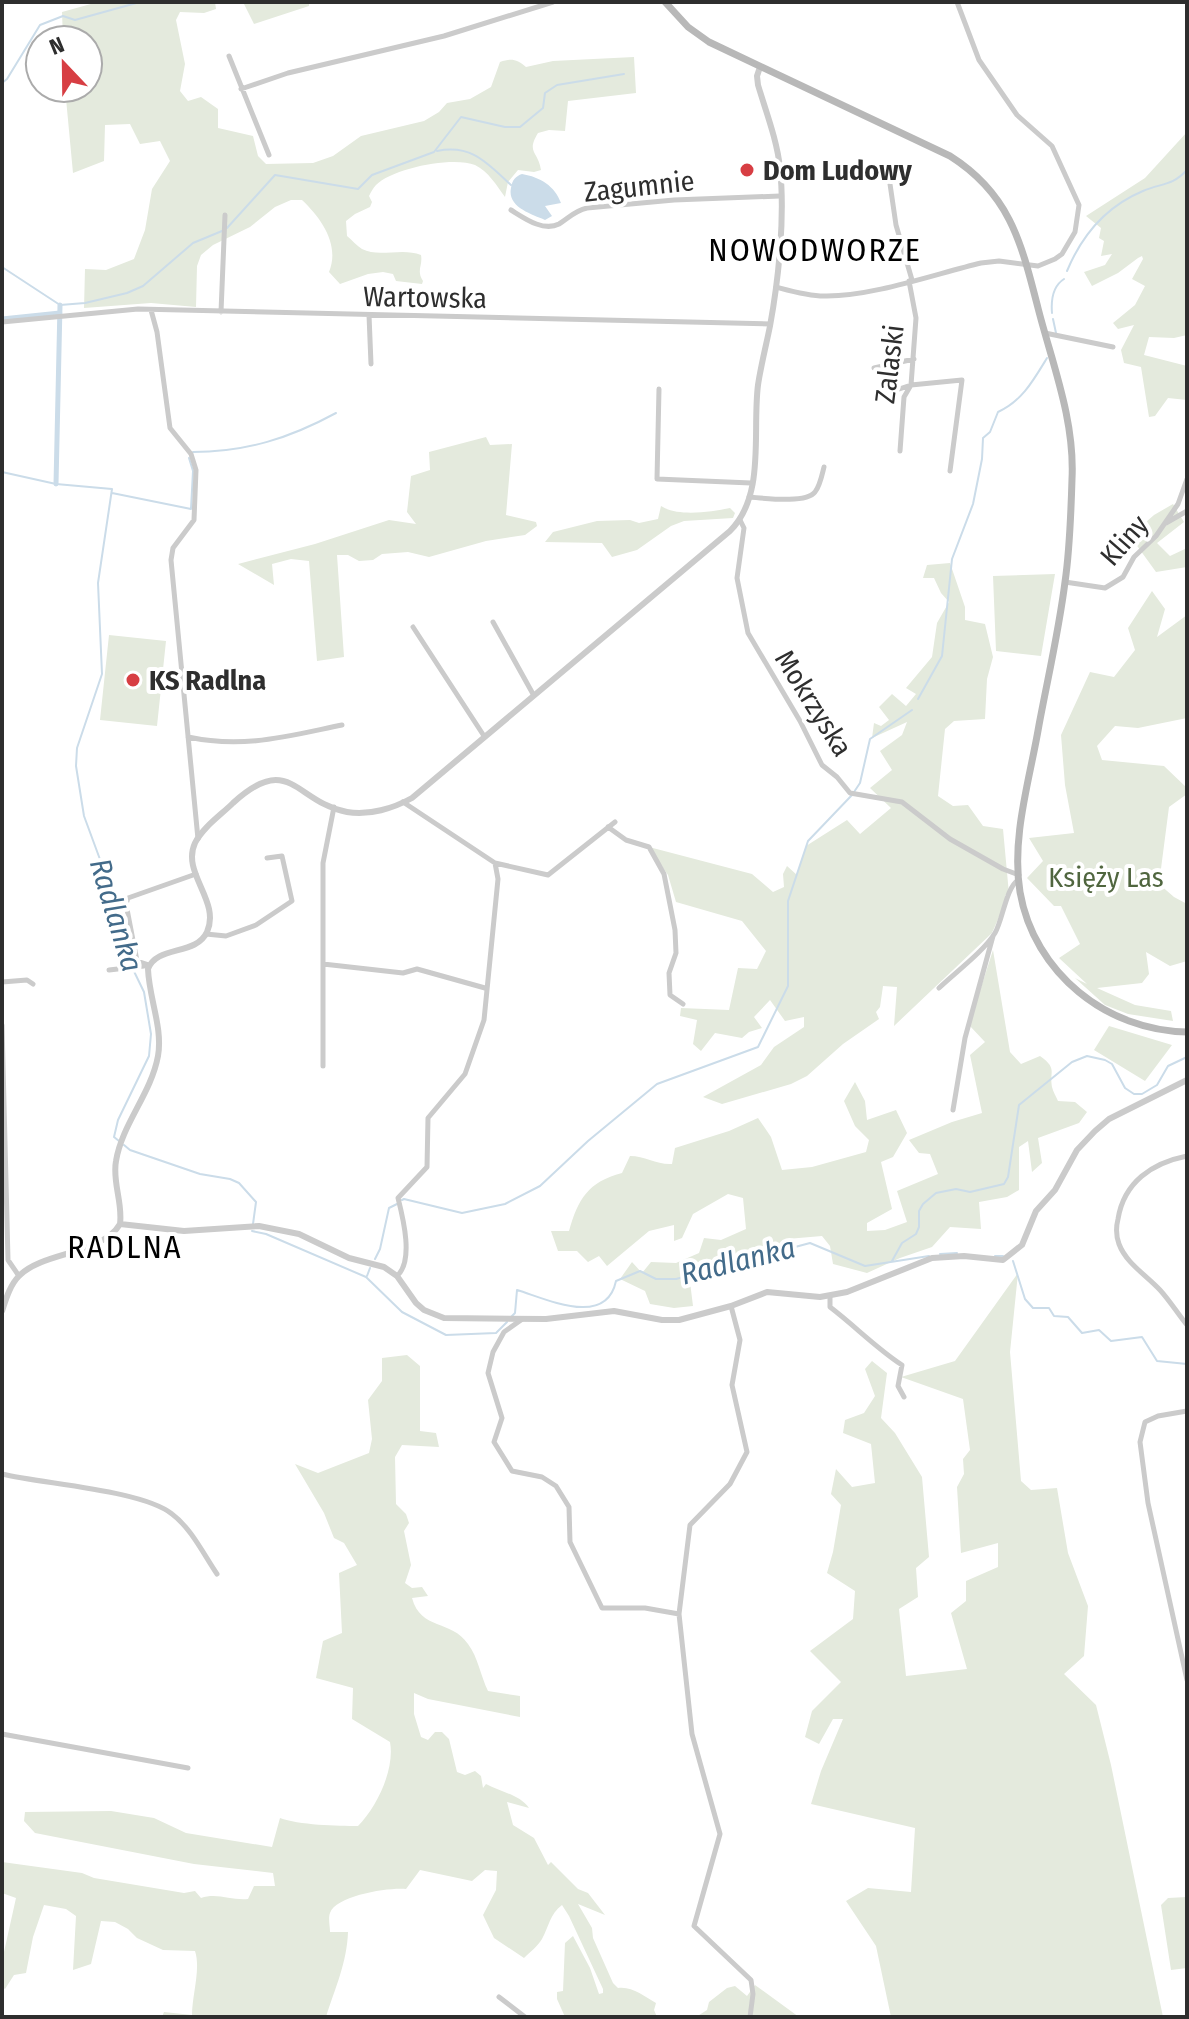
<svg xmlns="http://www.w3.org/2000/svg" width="1189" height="2019" viewBox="0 0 1189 2019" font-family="'Fira Sans Condensed',sans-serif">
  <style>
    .green { fill: #e4eadd }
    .water { fill: #cbdce9 }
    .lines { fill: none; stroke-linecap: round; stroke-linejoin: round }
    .stream { stroke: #cbdce9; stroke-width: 2 }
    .canal { stroke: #cbdce9; stroke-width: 5 }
    .minor { stroke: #cbcbcb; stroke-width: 5 }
    .tertiary { stroke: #cbcbcb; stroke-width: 6 }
    .secondary { stroke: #b8b8b8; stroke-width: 7 }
    .poi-dot { fill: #d73e43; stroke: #fff; stroke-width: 3 }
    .labels { text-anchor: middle; stroke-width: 8; stroke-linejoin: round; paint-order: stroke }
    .poi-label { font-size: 28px; font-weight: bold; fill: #2e2e2e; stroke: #fff; text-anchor: start }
    .street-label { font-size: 28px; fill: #2e2e2e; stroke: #fff }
    .park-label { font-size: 28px; fill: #50663f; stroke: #fff }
    .water-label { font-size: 30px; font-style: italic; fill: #436b8a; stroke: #fff }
    .quarter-label { font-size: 32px; letter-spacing: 2px; fill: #000; stroke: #fff }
  </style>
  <rect width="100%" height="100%" fill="#fff"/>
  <path class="green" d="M98,2H215L216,9L204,13L180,12L176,20L185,64L180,91L188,101L201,97L218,109V128L253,136L258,156L266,164L313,163L333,156L361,136L424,121L439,112L447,103L470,99L491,87L500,62C511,58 517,59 526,67L553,61L634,57L636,93L568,101L565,131L549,130L538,133C526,153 538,151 541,170L534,172L518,170L508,182L505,197C497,186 488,171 475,165C453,156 393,168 376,185C373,188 371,192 369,196L372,202L370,207L355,214L346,221L347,236C352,240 357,246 362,249C379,258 402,247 421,255C423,266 416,270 423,281L422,284L396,281L393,274L383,272L368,274L340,284L329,272C340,245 322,219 302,200H291L275,207L250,227L213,245L201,255L197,266L196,307L151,303L84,308L85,269L106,270L134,259L145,230L152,189L170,161L160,141L140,144L130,124L105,125L104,161L73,173L65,88H88V40H63L62,12Z
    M243,2H309V6L254,24Z
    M1187,132V335L1174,338L1149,337L1144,355L1187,366V400L1168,398L1155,416L1149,417L1141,367L1124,363L1121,350L1134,325L1118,329L1113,323L1135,305L1145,286L1132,279L1143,259L1142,256L1138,258L1118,273L1092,286L1084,272L1105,265L1112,254L1101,256L1104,241L1099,238L1101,228L1086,216L1145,178Z
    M486,437L490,445L512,444L506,515L536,522L537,526L525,535L486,541L429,557L408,552L382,554L373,560L359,561L348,555H337L344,657L317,661L309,561L291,559L272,564L274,585L238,564L315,544L389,520L416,524L407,512L411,476L430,470L429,452Z
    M1173,504L1184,522L1157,543L1170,556L1187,548V567L1156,572L1130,536L1154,515Z
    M661,506C678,517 710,512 730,508L735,513L733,518L684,521L671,526L637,550L612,557L602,543L545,542L553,532L597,521L630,520L639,523L658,519Z
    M950,563L965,607V620L985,624L993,657L987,679L985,719L954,721L945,729L938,796L953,806L968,805L983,826L1003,829L1009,894L1005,895V903L992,933L894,1026L897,987L883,986L880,1007L876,1012L879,1019L843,1044L807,1076L791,1084L722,1104L703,1097L761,1065L774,1047L804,1027V1017L785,1021L770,1000L754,1017L762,1028L749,1032L742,1038L715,1033L701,1051L693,1044L697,1020L680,1016L681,1008L729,1010L738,968L757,969L766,951L742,921L676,902L668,875L649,847L752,874L773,892L784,887L783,874L787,866L797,875L806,846L847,820L860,834L891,808L870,788L892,770L880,751L902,735L907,722L872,738L874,723L881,726L889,720L879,707L892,694L906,706L916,694L906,688L932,657L937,623L949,602L941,593L934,578H923L927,565Z
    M1055,574L1041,656L996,651L993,576Z
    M1152,591L1165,609L1157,637L1187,615V718L1138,728L1115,726L1097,746L1102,760L1164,766L1187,788V794L1169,807L1159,884L1174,897L1187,904V961L1170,966L1146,952L1149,974L1142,983L1097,988L1135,1005L1171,1011L1173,1021L1128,1014L1105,1005L1075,978L1087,984L1059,958L1080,944L1061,906H1054L1027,878L1043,861L1029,838L1074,833L1065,785L1061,735L1090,672L1114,677L1135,650L1128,628Z
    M109,635L166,641L157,726L100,720Z
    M993,950L1010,1052L1021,1064L1040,1056C1058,1069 1049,1071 1052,1087C1053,1092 1056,1096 1058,1101L1075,1102L1087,1112L1079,1123L1038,1138L1042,1163L1032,1172L1028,1141L1019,1147V1190L1007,1197L979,1202L981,1229L950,1227L932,1247L900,1258L867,1273L833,1264L830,1246L822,1236L787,1239L774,1261L728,1266L690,1282L693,1306L674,1308L650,1304L645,1291L620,1279L632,1262L642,1273L651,1262L676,1263L699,1253L704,1238L721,1240L746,1229L743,1198L728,1194L693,1214L682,1238L674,1241V1225L649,1231L607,1266L599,1256L588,1262L577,1251H558L551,1231H569C578,1199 588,1182 622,1173L630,1156C645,1156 657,1165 672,1164L675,1148L729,1131L758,1118L771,1137L782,1170L812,1167L866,1152L869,1140L855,1126L844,1101L855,1082L865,1101L867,1120L896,1110L907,1133L893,1157L881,1162L892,1209L867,1223V1231L885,1230L907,1222L897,1191L938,1174L930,1154L919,1153L909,1140L952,1122L982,1113L970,1055L985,1042L969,1025Z
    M1109,1026L1172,1045L1145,1081L1094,1050Z
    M1018,1273L1010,1352L1021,1481L1031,1490L1057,1488L1068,1553L1088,1606L1084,1656L1064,1674L1096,1705L1111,1765L1163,2017H891L876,1946L846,1901L868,1888L911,1892L915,1828L811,1804L821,1771L843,1719H833L819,1744L805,1737L812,1711L841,1682L810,1651L853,1619L855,1591L827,1573L833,1552L841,1505L831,1494L836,1469L852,1487L875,1483L871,1444L843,1433L845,1420L864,1413L875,1396L865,1369L872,1361L887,1373L881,1418L895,1433L922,1477L929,1557L916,1568L918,1597L899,1609L906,1676L967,1669L951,1613L966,1601V1581L998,1567V1543L961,1553L957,1487L964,1474L963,1459L970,1450L963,1399L901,1377L955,1361Z
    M407,1355L420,1366V1431L436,1433L439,1447L402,1445L395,1457L396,1504L406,1514L409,1523L404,1531L411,1565L405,1583L412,1588L422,1587L428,1596L412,1598C421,1631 451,1619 468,1644C478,1657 481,1677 488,1691L520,1696V1717L428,1699L414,1693V1714L421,1737L428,1740L435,1732H442L449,1739L457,1772L465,1775L475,1771L481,1776L483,1788L486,1784C500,1792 519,1794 529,1808L507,1802L513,1825L534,1838L548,1865L551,1862L578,1889L588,1893L605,1915L578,1904L592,1928L593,1938L613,1983L618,1988C632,1986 644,1996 656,2003L654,2010L657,2017H565L557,1999V1992L563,1991L565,1943L573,1936L590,1968L599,1994L603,1993V1989L569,1916L562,1905C550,1914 549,1926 542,1939C538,1946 530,1952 524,1958L494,1938L483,1915L496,1890L497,1871L485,1870L472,1881L420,1870L406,1889C391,1887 336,1895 330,1913C328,1918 330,1926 330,1932H348C347,1963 335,1988 326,2017H162L164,2012L192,2015C192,1995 201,1969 195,1951L163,1950L137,1938L128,1929L115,1922L101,1921L91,1964L73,1970L76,1916L66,1909L44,1905L33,1937L26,1973L14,1975L5,1989L2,1987V1961L16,1898L2,1893V1862L82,1873L94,1878L184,1893L195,1891L201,1898C217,1892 232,1901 248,1899L254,1886H275L273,1873L194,1864L35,1833L24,1821L25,1812L111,1811L154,1818L186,1833L272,1847L280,1818C298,1825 338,1826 358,1826C377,1807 395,1769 390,1742L352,1719L353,1688L316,1678L323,1641L342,1633L339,1573L357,1565L344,1543L334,1538L324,1513L295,1464L318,1473L369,1453L372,1439L368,1400L382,1381V1358Z
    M1187,1897V1968L1171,1970L1161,1905L1168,1898Z
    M755,1985L799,2017H696L707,2010L709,2002L727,1988L735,1986L747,1996Z"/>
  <path class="water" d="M522,174C540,177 555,186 561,203L545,206L552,216L545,220C531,214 507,207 511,188C512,180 516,176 522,174Z"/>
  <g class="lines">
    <path class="stream" d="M2,83L7,79L40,25L63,16L75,20L140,2
      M437,151C472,144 487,163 511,185
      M227,228L275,175L358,189L372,175L434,152L461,117L505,127H520L543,108L545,93L557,85L624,74
      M2,267L60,305L85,303L127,293L143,286L193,243L222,231
      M1067,271C1082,235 1107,206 1143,191C1162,183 1172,186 1187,170
      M1052,313C1051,301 1053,286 1064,279
      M1053,319L1056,333
      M193,452C246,452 290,438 336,413
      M2,472L56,484L112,489L98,583L102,674L77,748L76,766L84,816L119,911L128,959L144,992L151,1034L149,1056L118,1120L114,1137L119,1141
      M112,493L191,509L193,471L189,458
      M918,699L942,656L952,559L973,504L982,459L983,438L990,432L998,412C1022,401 1033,381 1047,358
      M854,792L860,783L870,739L912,710
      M124,1145L130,1150L200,1174L230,1179L239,1183L256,1202L253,1224
      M402,1200L404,1199L462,1213L505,1204L540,1186L588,1141L657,1084L758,1047L788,986V901L808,841L852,795
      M252,1231L266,1234L366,1277L402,1312L446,1335L496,1333L507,1322
      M940,1254L957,1253
      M995,1256H1003
      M375,1259L380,1249L389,1208L397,1204
      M892,1261L902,1243L916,1234L919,1227V1211L923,1204L936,1193L956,1189L970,1192L1004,1184L1008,1177L1019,1105L1072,1062L1087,1056L1105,1060L1112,1064L1125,1088L1134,1094H1142L1157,1085L1168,1066L1187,1057
      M1013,1261L1025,1299L1033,1308H1049L1054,1316L1068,1317L1082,1333L1099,1330L1111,1341L1142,1337L1157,1361L1187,1364
      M367,1276L370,1268
      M511,1317L515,1313L517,1290C547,1299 606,1328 616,1281L640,1271L656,1279H676L810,1243L865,1266L929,1256"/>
    <path class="canal" d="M2,319L60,313
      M56,484L60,305"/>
    <path class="minor" d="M229,56L269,155
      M241,89L288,73L444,36L553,2
      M890,184L896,225L912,280
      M511,210C524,218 543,232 559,224C569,218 574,211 587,208L674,200L780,196
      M776,287C791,291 808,296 824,296C871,297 935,274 981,263L999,261L1038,266L1055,259L1062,254L1075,232L1079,205L1052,146L1017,115L979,60L957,2
      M151,310L157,332L170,428L191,454L196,470L194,520L173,548L171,560L198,839
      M221,312L225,215
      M369,315L371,364
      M2,322L138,309L770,324
      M1045,333L1113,347
      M874,368L914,359
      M659,389L657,479L751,483
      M876,397L911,385L962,380L950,471
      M900,451L904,397L911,385L916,318L909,281
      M749,497C763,498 806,504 815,492C820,486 822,475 824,467
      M740,520L744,528L737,578L748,633L800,721L822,765L837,777L850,793L902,802L950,839L1003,869L1019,875
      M1166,523L1187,511
      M1065,582L1105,588L1123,577L1134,557L1156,536L1178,504L1187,479
      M493,622L533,694
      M413,627L484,736
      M188,737C244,749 288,736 342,725
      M403,802L495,863L548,875L615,822
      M608,827L626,840L649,847L664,874L675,930L676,953L669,973L670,995L683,1004
      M206,934L226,936L256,925L292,901L282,856L267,858
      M323,964L403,973L417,969L485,988
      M149,965L137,961L126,904L128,898L196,874
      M109,970L144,966
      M2,982L27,980L33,984
      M939,988C956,972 984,951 995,933C1003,919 1006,888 1018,880
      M2,1025L8,1260L19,1276
      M323,1066V863L334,807
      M953,1110L965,1038L993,936
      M1187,1156C1152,1163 1124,1182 1118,1219C1116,1227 1116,1236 1119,1244C1126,1263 1146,1275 1160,1290C1170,1301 1178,1314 1187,1325
      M397,1276C414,1261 403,1218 398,1198L427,1167L428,1118L465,1074L484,1020L498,879L495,863
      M830,1296V1307C855,1326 876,1348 902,1365L898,1386L904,1397
      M731,1306L740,1340L732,1385L747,1452L730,1484L690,1525L679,1614L692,1734L720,1834L694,1926L751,1980L753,1994L750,2017
      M521,1320L504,1332L493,1352L488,1373L502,1418L494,1442L512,1471L542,1477L556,1486L569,1507L570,1542L602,1608H645L679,1614
      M1187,1411L1158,1416L1145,1422L1140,1442L1148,1503L1187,1680
      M2,1474C43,1484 142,1490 172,1514C191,1528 204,1555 217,1574
      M2,1734L188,1768
      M499,1997L525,2017"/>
    <path class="tertiary" d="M120,1224L184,1231L259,1226L299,1234L349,1258L384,1267L397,1276L416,1303L424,1310L444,1318L546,1319L614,1311L662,1320H679L731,1306L767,1292L820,1297L847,1292L932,1258L964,1256L1003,1260L1022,1245L1036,1211L1055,1190L1077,1150L1095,1131L1109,1119L1187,1080
      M2,1311C6,1299 10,1285 19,1276C43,1251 102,1255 120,1224C123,1203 112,1182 116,1161C122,1124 151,1094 158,1056C163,1028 149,998 148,969C157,945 196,956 207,932C221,901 181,873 195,843C203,827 221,815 233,803C290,751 295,802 347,812C369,816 394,808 412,798L730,531C766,495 752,432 758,385C761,365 766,346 770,326C779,277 785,216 780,168C777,140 766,112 758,85L757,76L760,67"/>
    <path class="secondary" d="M665,2L688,27L709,42L950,156C1010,194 1021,242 1038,308C1052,363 1075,420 1072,479C1071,513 1070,548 1065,582C1059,630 1048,677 1039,725C1030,779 1011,837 1020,892C1034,973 1107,1031 1187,1032"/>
  </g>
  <g class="poi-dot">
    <circle cx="747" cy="170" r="8"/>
    <circle cx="133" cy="680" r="8"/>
  </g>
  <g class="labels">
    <g class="poi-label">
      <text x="763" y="180">Dom Ludowy</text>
      <text x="149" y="690">KS Radlna</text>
    </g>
    <g class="street-label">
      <text transform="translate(639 186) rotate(-6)" y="10">Zagumnie</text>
      <text transform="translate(425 297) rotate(1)" y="10">Wartowska</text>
      <text transform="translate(889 364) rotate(-83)" y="10">Zalaski</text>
      <text transform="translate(1124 540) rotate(-49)" y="10">Kliny</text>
      <text transform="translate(814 703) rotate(58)" y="10">Mokrzyska</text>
    </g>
    <g class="park-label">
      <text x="1106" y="887">Księży Las</text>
    </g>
    <g class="water-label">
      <text transform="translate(116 915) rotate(73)" y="10">Radlanka</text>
      <text transform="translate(738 1261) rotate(-14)" y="10">Radlanka</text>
    </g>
    <g class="quarter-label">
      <text x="815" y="261">NOWODWORZE</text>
      <text x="125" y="1258">RADLNA</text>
    </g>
  </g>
  <rect width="1189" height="2019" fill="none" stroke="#2e2e2e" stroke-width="8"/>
  <g transform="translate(64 64) rotate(338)"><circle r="38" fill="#ffffff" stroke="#ababab" stroke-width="2"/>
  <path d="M0-6L14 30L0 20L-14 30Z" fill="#d73e43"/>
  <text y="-12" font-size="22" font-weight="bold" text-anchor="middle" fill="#2e2e2e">N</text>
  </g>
</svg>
